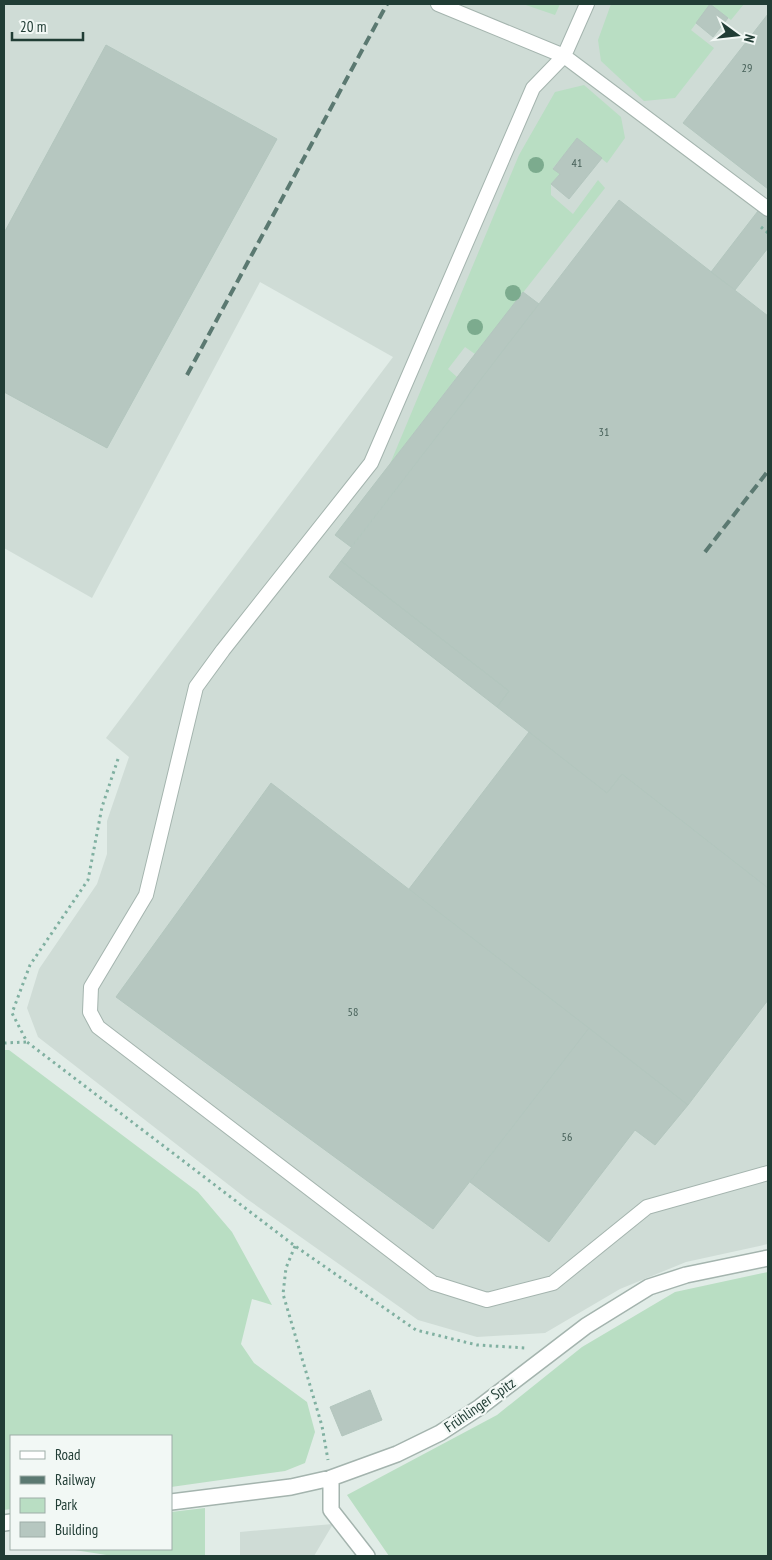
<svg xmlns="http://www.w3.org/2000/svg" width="772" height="1560" viewBox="0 0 772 1560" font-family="'PT Sans Narrow',sans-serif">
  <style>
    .built { fill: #cfdcd6 }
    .green { fill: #b9dec3 }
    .building { fill: #b6c7c0; stroke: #b3c6be }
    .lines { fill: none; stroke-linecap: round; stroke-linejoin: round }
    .service-casing { stroke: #a4b4ae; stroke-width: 16 }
    .minor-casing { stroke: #a4b4ae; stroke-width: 18 }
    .path { stroke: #80b0a1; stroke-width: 3; stroke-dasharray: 2.5 4; stroke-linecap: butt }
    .service { stroke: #fff; stroke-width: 14 }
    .minor { stroke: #fff; stroke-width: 15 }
    .rail { stroke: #5b7971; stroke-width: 4; stroke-dasharray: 10 5; stroke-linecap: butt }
    .tree { fill: #7cab8e }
    .labels { text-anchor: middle; stroke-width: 4.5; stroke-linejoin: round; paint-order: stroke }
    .number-label { font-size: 12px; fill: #466058 }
    .street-label { font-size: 15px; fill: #213d35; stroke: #f2f8f5 }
  </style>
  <rect width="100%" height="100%" fill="#e1ece7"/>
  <path class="built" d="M4,4H768V1244L686,1262L620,1289L545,1333L477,1337L418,1320L247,1199L38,1037L27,1008L39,969L97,884L107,854V821L129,757L106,738L393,357L260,282L92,598L4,548Z
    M333,1524L314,1556H240V1532Z"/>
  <path class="green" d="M523,4H560L555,15Z
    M611,4H744L731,20L710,5L691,30L714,48L675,98L644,101L601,61L598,40Z
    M584,85L621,117L625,138L607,163L577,139L553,168L560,174L551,184V195L573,214L598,180L605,188L475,354L465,347L448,369L457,377L390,464L519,155L555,92Z
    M4,1050H9L198,1192L232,1232L272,1305L252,1299L241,1344L254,1363L307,1402L315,1432L305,1463L285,1471L171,1487V1436H11V1509L4,1510Z
    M768,1272V1556H389L347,1495L497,1415L582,1347L675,1292Z
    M205,1508V1556H113L68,1549H171V1512Z"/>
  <path class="building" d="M710,4L728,18L713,37L696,23Z
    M768,14V189L683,123Z
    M106,45L277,139L107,448L4,392V233Z
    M577,138L602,158L569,199L551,184L560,174L553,169Z
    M768,198V248L735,290L711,272Z
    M619,200L768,316V888L622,774L607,793L497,707L509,691L341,561Z
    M523,292L539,304L351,547L335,535Z
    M341,561L509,691L497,707L329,577Z
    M529,732L607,793L622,774L768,888V1000L688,1105L409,889Z
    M271,783L589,1028L433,1229L116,997Z
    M589,1028L688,1105L655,1145L635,1130L549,1242L470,1182Z
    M370,1390L382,1420L342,1436L330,1407Z"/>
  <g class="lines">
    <g class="service-casing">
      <path id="service" d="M438,4L564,56L768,209
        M587,4L564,56L533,88L371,463L223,650L196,687L146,895L91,987L90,1012L98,1027L433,1283L487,1300L553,1283L647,1207L768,1173"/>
    </g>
    <g class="minor-casing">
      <path id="minor" d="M331,1478V1510L367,1556
        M171,1502L291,1487L331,1478L397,1454L440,1433L480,1407L586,1326L649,1287L686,1275L768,1258
        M4,1523L11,1522"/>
    </g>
    <path class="path" d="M761,227L768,233
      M118,759L102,807L88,880L30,965L12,1013L27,1042L295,1246L416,1330L477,1345L526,1348
      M4,1043L27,1042
      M295,1246L286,1268L283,1294L322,1426L328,1460"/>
    <use href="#service" class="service"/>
    <use href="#minor" class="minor"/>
    <path class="rail" d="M187,375L387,4
      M705,552L768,471"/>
  </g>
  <g class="tree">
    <circle cx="536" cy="165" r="8"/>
    <circle cx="513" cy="293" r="8"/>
    <circle cx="475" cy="327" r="8"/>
  </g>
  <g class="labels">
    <g class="number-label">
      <text x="747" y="72">29</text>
      <text x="577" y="167">41</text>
      <text x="604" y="436">31</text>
      <text x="353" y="1016">58</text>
      <text x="567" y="1141">56</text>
    </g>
    <g class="street-label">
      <text transform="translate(480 1405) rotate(-35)" y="5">Frühlinger Spitz</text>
    </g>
  </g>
  <rect width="772" height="1560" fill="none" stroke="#213d35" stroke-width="10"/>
  <rect x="10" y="1435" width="162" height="115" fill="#f2f8f5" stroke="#9eada8"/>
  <rect x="20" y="1451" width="25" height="8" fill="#ffffff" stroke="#9eada8"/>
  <text x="55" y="1460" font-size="15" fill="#213d35">Road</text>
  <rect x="20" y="1476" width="25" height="8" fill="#5b7971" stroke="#9eada8"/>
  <text x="55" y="1485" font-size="15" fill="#213d35">Railway</text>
  <rect x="20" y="1498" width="25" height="15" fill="#b9dec3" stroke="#9eada8"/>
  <text x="55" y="1510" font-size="15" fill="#213d35">Park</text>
  <rect x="20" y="1522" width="25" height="15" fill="#b6c7c0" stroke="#9eada8"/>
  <text x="55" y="1535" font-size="15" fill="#213d35">Building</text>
  <g transform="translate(737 35) rotate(105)" stroke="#f2f8f5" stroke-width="4" paint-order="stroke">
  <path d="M0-4L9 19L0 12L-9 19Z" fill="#213d35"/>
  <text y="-8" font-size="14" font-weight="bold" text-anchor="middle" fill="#213d35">N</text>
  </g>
  <path d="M12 32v8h71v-8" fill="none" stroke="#213d35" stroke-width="2.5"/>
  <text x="20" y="32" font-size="15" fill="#213d35" stroke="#f2f8f5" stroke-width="4" paint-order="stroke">20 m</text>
</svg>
